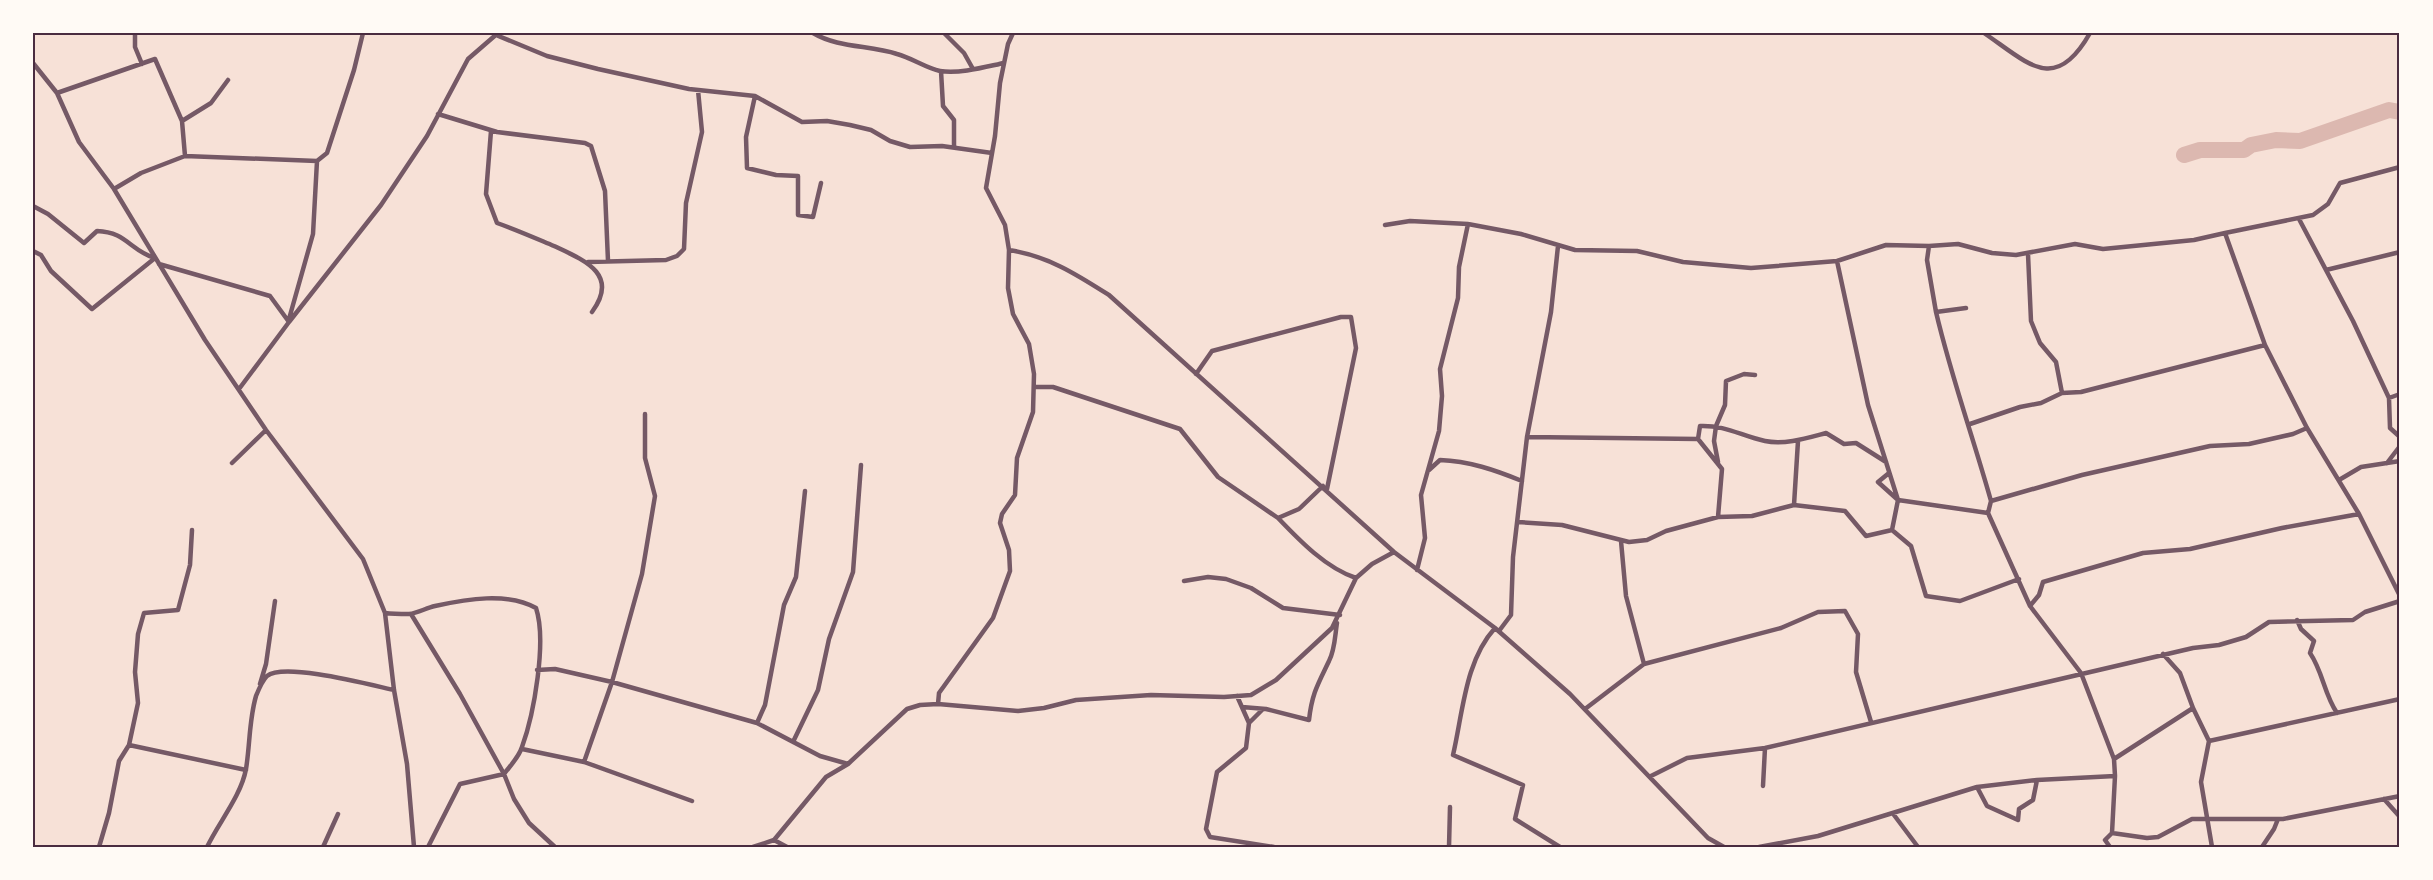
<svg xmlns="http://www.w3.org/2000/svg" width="2433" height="880" viewBox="0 0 2433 880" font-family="'Exo 2',sans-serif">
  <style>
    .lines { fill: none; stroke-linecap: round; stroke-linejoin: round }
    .river { stroke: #dcb8b0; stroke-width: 16 }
    .minor { stroke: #755966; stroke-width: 4.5 }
    .neatline { fill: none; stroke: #4a2c40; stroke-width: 2 }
  </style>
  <rect width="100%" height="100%" fill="#f7e1d7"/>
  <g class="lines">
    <path class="river" d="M2184,155L2200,150H2244L2251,145L2276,140L2300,141L2389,110L2400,112"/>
    <path class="minor" d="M135,33V47L142,64
      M813,33C838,48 870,45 897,54C912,58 926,68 940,71C960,74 985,67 1004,63
      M944,33L964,53L973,69
      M1984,33C2028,63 2055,95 2090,33
      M496,35L547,56L598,69L689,89L755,96L802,122L827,121L850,125L871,130L890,141L910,147L942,146L992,153
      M33,63L57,93L79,142L114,189L205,340L266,430L363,559L385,613L394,690L407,764L414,847
      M941,71L943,106L954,120V147
      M57,93L155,59L182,121
      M755,96L746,137L747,168L776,175L798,176V215L813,217L821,183
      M438,114L497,132L585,143L591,146L605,191L608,261
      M491,131L486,194L497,223C517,230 535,238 554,246C584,260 620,274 592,312
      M185,156L317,161
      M114,189L141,173L185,156L182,121L211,103L228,80
      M33,206L48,214L84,243L97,231C127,232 130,251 155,258L92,309L51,271L41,255L33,251
      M2299,219L2353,321L2389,398L2390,428L2400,437
      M1385,225L1410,221L1468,224L1521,234L1575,250L1637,251L1683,262L1751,268L1837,261L1886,245L1929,246
      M2225,233L2313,215L2328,204L2340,183L2400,167
      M1009,250C1048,256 1076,274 1109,295L1394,552L1495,628L1570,694L1708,838L1724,847
      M2028,254L2031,321L2040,343L2056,362L2062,393
      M1837,261L1868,405L1898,500L1988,513
      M588,262L666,260L677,256L684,249L686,203L702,132L698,90
      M159,264L270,296L289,322
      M2326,270L2400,252
      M1966,308L1936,312C1951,376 1973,437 1991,501
      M1936,312L1927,260L1929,246L1958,244L1992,253L2016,255L2075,244L2103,249L2194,240L2225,233L2265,345L2307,428L2359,514L2400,596
      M289,319L313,234L317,161L327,153L354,70L363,33
      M1196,374L1212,351L1341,317H1351L1356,348L1327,489
      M1035,387H1053L1180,429L1218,477L1278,518L1299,509L1323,486
      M239,389L289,322L381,205L427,136L468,59L498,33
      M2389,398L2400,394
      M1970,424L2020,407L2041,403L2062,393L2081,392L2265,345
      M1527,437L1698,439L1722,469L1718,517
      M1698,439L1700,426C1726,425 1741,436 1765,441C1785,445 1807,438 1826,433L1844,444L1856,443L1886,462
      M1718,462L1714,441L1716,426L1725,405L1726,381L1744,374L1755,375
      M232,463L266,430
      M2387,463L2400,446
      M1429,470L1440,460C1469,461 1495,470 1522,481
      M1889,473L1878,482L1898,500L1892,530
      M2339,480L2361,467L2400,461
      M1794,505L1798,441
      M1278,518C1300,541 1326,568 1356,578
      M1518,522L1562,525L1629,542L1647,540L1666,531L1718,517L1752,516L1794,505L1845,511L1866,536L1892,530L1911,546L1926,596L1960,601L2019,579
      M1621,541L1626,596L1644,664
      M1417,570L1425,538L1421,495L1439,431L1442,396L1440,369L1458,298L1459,267L1468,224
      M1184,581L1208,577L1226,579L1251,588L1283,608L1340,615
      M2030,606L1988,513L1991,501L2082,475L2210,446L2249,444L2293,434L2307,428
      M385,613C393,614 401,614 409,614C418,613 426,608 435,606C467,599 507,592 536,608C547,641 534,714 522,747C519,757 510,766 504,774L460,784L428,847
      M411,614L460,694L504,774L514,799L529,823L555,847
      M2297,620L2301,629L2314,641L2310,653C2323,672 2324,694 2337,713
      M1495,628C1465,661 1463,712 1453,755L1523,785L1515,819L1560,847
      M1499,631L1511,615L1513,557L1527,437L1551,312L1558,246
      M2163,654L2180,673L2193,708
      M537,670L555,669L612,682L757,723L820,756L848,764
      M260,684L266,664L275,601
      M1237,696L1249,723L1246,748L1217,772L1206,829L1210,837L1274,847
      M938,704L1018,711L1044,708L1076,700L1151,695L1224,697L1251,695L1276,680L1332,628L1356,578L1372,564L1394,552
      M1242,707L1266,709L1309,720C1312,693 1318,684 1329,661C1335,650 1335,635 1337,623
      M1585,709L1644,664L1781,628L1818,612L1845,611L1858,634L1856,672L1871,722
      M757,723L765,705L784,605L796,577L805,491
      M1249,723L1263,709
      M2209,741L2201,782L2212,847
      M793,742L818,690L829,639L853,572L861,465
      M129,745L246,770
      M522,749L584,762L692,801
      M2114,759L2081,673L2030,606L2039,595L2043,582L2143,553L2190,549L2282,528L2359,514
      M584,762L612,682L642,574L655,496L645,458V414
      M1651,776L1687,758L1765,748L2193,648L2219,645L2246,637L2269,622L2353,620L2365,612L2400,601
      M1763,786L1765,748
      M1977,787L1987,806L2018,820L2019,809L2033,800L2037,780
      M2384,799L2400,817
      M1894,815L1918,847
      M2112,833L2147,838L2158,837L2192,819H2283L2400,796
      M774,840L787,847
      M99,847L109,813L119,761L129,745L138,703L135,672L138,634L144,613L178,610L190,565L192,530
      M207,847C219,822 241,796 246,769C250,745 249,720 256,696C258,691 263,680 267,676C284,662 371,685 394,690
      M323,847L338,814
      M753,847L774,840L826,777L848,764L907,709L920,705L938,704L939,693L993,618L1010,571L1009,550L1000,523L1002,514L1015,495L1017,458L1033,412L1034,374L1029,344L1013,314L1008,288L1009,250L1005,225L986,188L995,136L1000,83L1008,44L1013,33
      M1449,847L1450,807
      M1759,847L1818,836L1977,787L2037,780L2115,776L2114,759L2193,708L2209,741L2400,699
      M2110,847L2105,840L2112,833L2115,776
      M2262,847L2274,829L2278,819
      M2399,847L2400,840"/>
  </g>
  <rect width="2433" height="880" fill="none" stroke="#fffaf5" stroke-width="69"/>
  <rect x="34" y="34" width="2364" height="812" class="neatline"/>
</svg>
